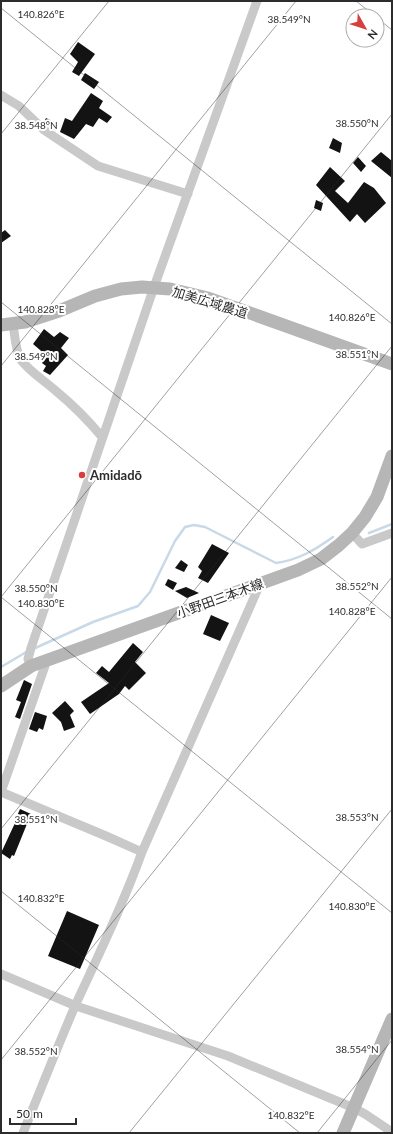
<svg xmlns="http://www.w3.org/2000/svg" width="393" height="1134" viewBox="0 0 393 1134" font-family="Lato,'Noto Sans JP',sans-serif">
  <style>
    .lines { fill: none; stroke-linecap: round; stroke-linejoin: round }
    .stream { stroke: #c9d9e7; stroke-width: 2.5 }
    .building { fill: #131313 }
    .street { stroke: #c9c9c9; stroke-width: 9 }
    .secondary { stroke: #b6b6b6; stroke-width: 13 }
    .ticks { fill: none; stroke: #2c2c2c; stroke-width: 1; stroke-opacity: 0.45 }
    .poi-dot { fill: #d5403d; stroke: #fff; stroke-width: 1.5 }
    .labels { text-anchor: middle; stroke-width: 4; stroke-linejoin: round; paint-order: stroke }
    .street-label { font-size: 13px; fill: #2c2c2c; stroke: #fff }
    .poi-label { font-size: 13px; font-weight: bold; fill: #2c2c2c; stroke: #fff; text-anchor: start }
    .ticks-label { font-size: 10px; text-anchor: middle; fill: #2c2c2c; stroke: #fff; stroke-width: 4; stroke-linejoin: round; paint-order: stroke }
  </style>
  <rect width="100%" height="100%" fill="#fff"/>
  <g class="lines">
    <path class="stream" d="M369,533L392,524
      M33,649L93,622L138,606L150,592L175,541L185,527L194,525L205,527L276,563C298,560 315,550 333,537
      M1,667L28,651"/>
  </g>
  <path class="building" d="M78,42L95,54L79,76L72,72L78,62L70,54Z
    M85,73L99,82L94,89L81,80Z
    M91,93L103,101L99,108L112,117L107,123L99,118L93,127L86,124L74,139L60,132L65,118L72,121Z
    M46,118L58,124L56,131L44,122Z
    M333,138L342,143L340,153L329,148Z
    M381,152L392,161V178L371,161Z
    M358,157L366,166L361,172L353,163Z
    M330,167L345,181L335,191L348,203L364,182L374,188L386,203L365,223L357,214L350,222L316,185Z
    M316,200L323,203L321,211L314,208Z
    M5,230L11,236L1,243V233Z
    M44,329L54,337L60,332L69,338L61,348L68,355L50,375L43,371L46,366L42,363L47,356L33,344Z
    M212,544L229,553L208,583L198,578L202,571L198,567Z
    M181,560L188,565L184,572L175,568Z
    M168,579L177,583L173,590L165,585Z
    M186,587L199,593L187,598L175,591Z
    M211,615L229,623L220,641L203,634Z
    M133,643L143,652L135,662L146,673L129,690L125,686L119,694L90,714L81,702L109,683L96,673L102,666L109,672Z
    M24,680L32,684L20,719L15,717L21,702L16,700Z
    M65,701L74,711L70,715L75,727L64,731L61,722L52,713Z
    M35,712L47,716L43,730L39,728L37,732L29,729Z
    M20,809L31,814L14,856L12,855L10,859L1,853L15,823H14Z
    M67,911L99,925L80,969L48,956Z"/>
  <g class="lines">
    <path class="street" d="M1,95L19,106L44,130L98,166L188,194
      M13,324C15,335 15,350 21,360C30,372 45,381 56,391C73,405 88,420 102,437
      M352,533L362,544L392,533
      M31,666L28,659L31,648L154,287L257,1
      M1,792L106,836L142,852
      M1,792L47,660
      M1,974L76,1006L228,1056L354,1108L365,1114L392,1132
      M23,1133C40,1091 57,1048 75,1006C98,956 123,905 142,852L260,584"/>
    <path class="secondary" d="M1,325L25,322L59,311L95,296L121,289L142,287L170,289L208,298L392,364
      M1,686L31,666L298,570L321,559L339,545L352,533L365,517L377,497L392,456
      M343,1133L392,1019"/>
  </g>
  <path class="ticks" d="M356,1L375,16M1,8L392,324M377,18L392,30M1,134L109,1M1,302L392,619M1,366L296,1M1,597L392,913M1,597L392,114M1,829L392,346M1,891L300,1133M1,1060L392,577M129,1133L392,809M317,1133L392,1040"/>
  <circle class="poi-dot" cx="82" cy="475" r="4"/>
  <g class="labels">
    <g class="street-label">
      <text transform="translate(210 302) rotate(17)" y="5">加美広域農道</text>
      <text transform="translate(220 598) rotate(-20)" y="5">小野田三本木線</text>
    </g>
    <g class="poi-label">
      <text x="90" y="480">Amidadō</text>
    </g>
  </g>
  <g class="ticks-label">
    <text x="41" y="18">140.826°E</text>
    <text x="289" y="23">38.549°N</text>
    <text x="357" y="127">38.550°N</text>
    <text x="36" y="129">38.548°N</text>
    <text x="41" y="313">140.828°E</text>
    <text x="352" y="321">140.826°E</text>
    <text x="357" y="358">38.551°N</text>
    <text x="36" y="360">38.549°N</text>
    <text x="357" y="590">38.552°N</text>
    <text x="36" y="592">38.550°N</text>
    <text x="41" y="607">140.830°E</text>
    <text x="352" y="615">140.828°E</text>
    <text x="357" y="821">38.553°N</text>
    <text x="36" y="823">38.551°N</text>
    <text x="41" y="902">140.832°E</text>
    <text x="352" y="910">140.830°E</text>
    <text x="357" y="1053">38.554°N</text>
    <text x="36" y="1055">38.552°N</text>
    <text x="291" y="1119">140.832°E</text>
  </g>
  <rect width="393" height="1134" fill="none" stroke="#2c2c2c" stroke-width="4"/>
  <g transform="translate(365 28) rotate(129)"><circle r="19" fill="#ffffff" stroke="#ababab"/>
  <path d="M0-3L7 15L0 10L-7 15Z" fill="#d5403d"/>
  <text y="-6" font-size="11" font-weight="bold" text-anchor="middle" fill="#2c2c2c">N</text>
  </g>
  <path d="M10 1118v6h66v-6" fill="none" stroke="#2c2c2c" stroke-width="2"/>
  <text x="16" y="1118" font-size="12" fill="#2c2c2c" stroke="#ffffff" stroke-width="3" paint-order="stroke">50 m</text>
</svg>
